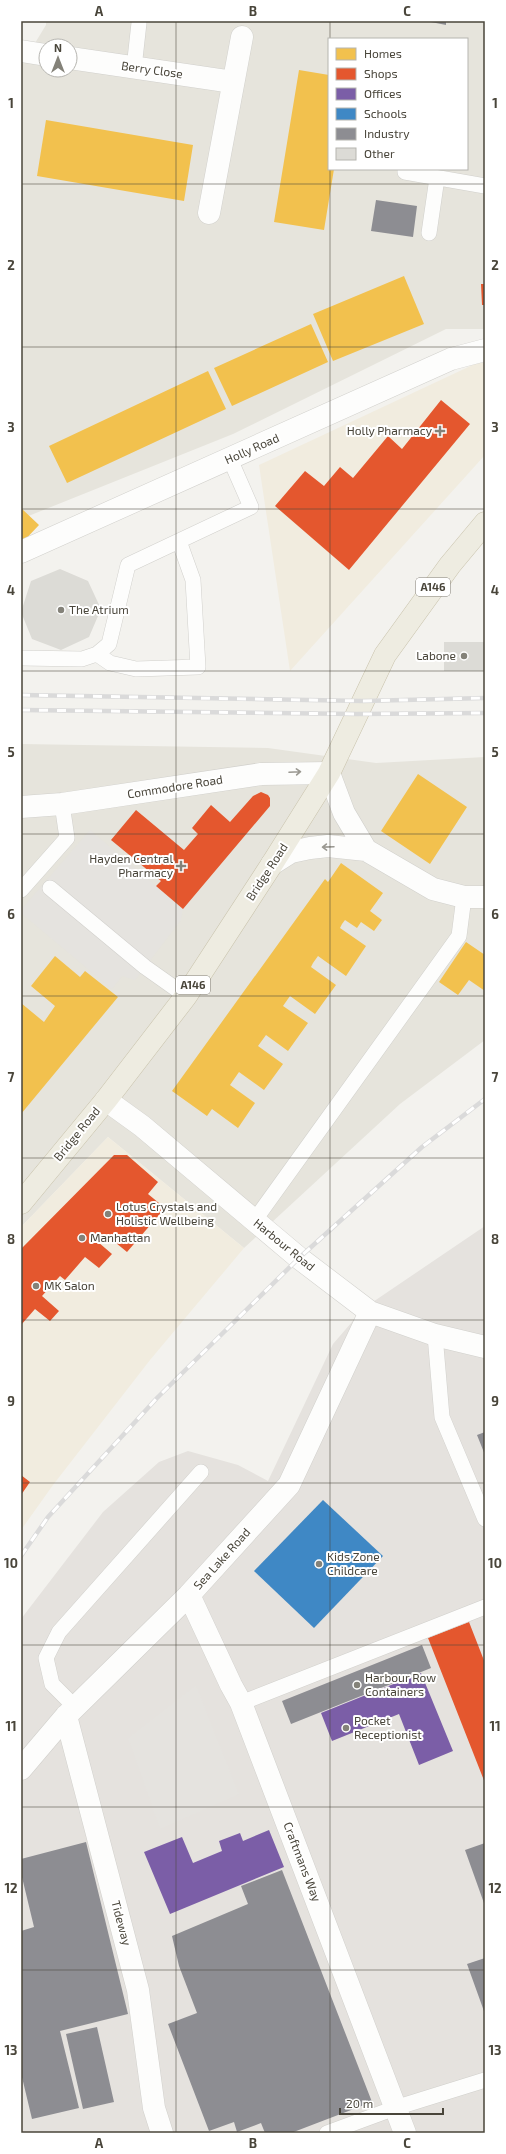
<svg xmlns="http://www.w3.org/2000/svg" width="506" height="2154" viewBox="0 0 506 2154" font-family="'Exo 2',sans-serif">
  <style>
    .residential { fill: #e6e4dc; fill-rule: evenodd }
    .commercial { fill: #f1ecdf }
    .industrial { fill: #e5e2de }
    .parking { fill: #e5e3df }
    .homes { fill: #f2c14e }
    .shops { fill: #e4572e }
    .offices { fill: #7b5ea7 }
    .schools { fill: #3f88c5 }
    .industry { fill: #8d8d92 }
    .building { fill: #dcdbd6 }
    .lines { fill: none; stroke-linecap: round; stroke-linejoin: round }
    .service-casing { stroke: #d1d0cc; stroke-width: 16 }
    .minor-casing { stroke: #d1d0cc; stroke-width: 23 }
    .trunk-casing { stroke: #c8c2ab; stroke-width: 23 }
    .service { stroke: #fdfdfc; stroke-width: 15 }
    .minor { stroke: #fdfdfc; stroke-width: 22 }
    .trunk { stroke: #eeece1; stroke-width: 22 }
    .rail-casing { stroke: #dadada; stroke-width: 4.5 }
    .rail { stroke: #fff; stroke-width: 3; stroke-dasharray: 9; stroke-linecap: butt }
    .oneway { stroke: #9a9891 }
    .grid { fill: none; stroke: #49453a; stroke-width: 1; stroke-opacity: 0.55 }
    .poi-dot { fill: #848279; stroke: #fff; stroke-width: 1.5 }
    .labels { text-anchor: middle; stroke-width: 4; stroke-linejoin: round; paint-order: stroke }
    .shield { fill: #fff; stroke: #807d75; stroke-width: 1 }
    .shield-label { font-size: 11px; font-weight: bold; fill: #49453a }
    .street-label { font-size: 12px; fill: #49453a; stroke: #fff }
    .poi-label { font-size: 12px; fill: #49453a; stroke: #fff; text-anchor: start }
    .neatline { fill: none; stroke: #49453a; stroke-width: 1.5 }
    .grid-label { font-size: 13px; text-anchor: middle; font-weight: bold; fill: #49453a }
  </style>
  <rect width="100%" height="100%" fill="#f3f2ee"/>
  <path class="residential" d="M46,21H485V329H446L233,434L21,519V66L46,25ZM329,39H467V169H329ZM46,46H70V70H46Z
    M21,744L268,748L376,763L485,757V1040L400,1104L244,1248L108,1137L21,1227Z"/>
  <path class="commercial" d="M479,362L485,363V455L290,671L259,465Z
    M108,1137L244,1248L150,1360L53,1485L21,1530V1227Z"/>
  <path class="industrial" d="M485,1226V2133H21V1619L103,1512L159,1462L188,1451L238,1465L268,1481L333,1344L364,1308Z"/>
  <path class="parking" d="M90,830L183,909L181,920L135,980L122,976L112,989L21,913V910Z
    M196,1685L239,1794L160,1829L128,1738Z"/>
  <path class="homes" d="M299,70L329,75V169H334L324,230L274,222Z
    M46,120L193,145L184,201L37,176Z
    M404,276L424,324L333,361L313,314Z
    M311,324L328,362L232,406L214,368Z
    M208,371L226,409L67,483L49,446Z
    M21,508L39,525L21,544Z
    M418,774L467,807L430,864L381,831Z
    M341,863L383,893L370,911L382,920L374,931L361,922L357,928L345,920L342,924L340,928L366,946L346,976L318,956L313,963L311,967L336,985L315,1014L290,996L283,1006L308,1023L288,1051L266,1035L258,1046L283,1064L264,1090L239,1072L230,1085L255,1103L238,1128L212,1109L207,1116L172,1091L325,879L328,882Z
    M466,942L485,955V991L469,980L458,995L439,982Z
    M55,956L80,977L85,971L118,997L21,1114V1003L44,1022L55,1006L31,986Z"/>
  <path class="shops" d="M481,284H485V305H482Z
    M441,400L470,424L349,570L275,506L305,471L324,486L340,467L353,478L388,436L402,449Z
    M261,792L268,795L270,798V806L183,909L156,886L161,881L111,840L136,810L184,850L198,834L192,828L211,805L230,822L253,796Z
    M114,1155H127L158,1182L148,1194L165,1208L127,1252L105,1234L98,1242L112,1254L99,1268L85,1257L65,1280L60,1276L42,1296L59,1311L50,1321L35,1309L21,1325V1249Z
    M21,1475L30,1482L21,1495Z
    M469,1622L485,1663V1783L428,1638Z"/>
  <path class="offices" d="M421,1673L453,1751L419,1765L399,1714L332,1741L321,1713Z
    M269,1830L284,1867L170,1914L144,1852L182,1837L193,1863L222,1851L219,1841L240,1833L243,1841Z"/>
  <path class="schools" d="M323,1500L383,1556L314,1628L254,1571Z"/>
  <path class="industry" d="M426,21H446V25Z
    M376,200L417,206L413,237L371,231Z
    M485,1432V1455L477,1435Z
    M422,1645L431,1668L291,1724L282,1701Z
    M86,1842L128,2014L60,2031L79,2108L32,2119L21,2073V1931L34,1927L21,1873V1859Z
    M485,1843V1906L465,1850Z
    M282,1870L372,2102L291,2133H265L261,2123L237,2132L234,2122L209,2131L168,2024L197,2013L179,1966L172,1936L248,1904L241,1886Z
    M485,1958V2014L467,1964Z
    M97,2027L114,2102L83,2109L66,2034Z"/>
  <path class="building" d="M60,569L88,581L101,609L89,637L61,650L32,639L21,612L31,581Z
    M444,642H485V671H444Z"/>
  <g class="lines">
    <g class="service-casing">
      <path id="service" d="M134,68L139,23
        M405,169V172L485,186
        M429,233L437,178
        M97,654L110,663L136,669L198,667L193,580L179,541
        M21,658L82,659L97,654L109,644L128,565L251,507L230,459
        M50,888L145,967L186,996
        M21,890L67,838L62,804
        M254,1221L459,936L464,897
        M435,1335L442,1417L485,1519
        M241,1703L485,1607
        M75,1707L52,1684L46,1658L59,1632L201,1472
        M327,2133L395,2108L485,2080"/>
    </g>
    <g class="minor-casing">
      <path id="minor" d="M21,51L46,55
        M70,58L233,82
        M209,213L242,37
        M21,552L451,359L485,350
        M21,807L62,804L261,774L329,773L344,813L366,850
        M272,864L291,852L310,848L328,846L366,850L433,889L464,897H485
        M106,1100L142,1126L299,1258L370,1312L435,1335L485,1347
        M189,1595L231,1685L241,1703L405,2133
        M66,1716L138,1990L154,2108L162,2133
        M21,1769L66,1716L189,1595L289,1485L370,1312"/>
    </g>
    <g class="trunk-casing">
      <path id="trunk" d="M21,1203L106,1100L186,996L272,864L329,773L385,655L450,565L485,523"/>
    </g>
    <use href="#service" class="service"/>
    <use href="#minor" class="minor"/>
    <use href="#trunk" class="trunk"/>
    <g class="rail-casing">
      <path id="rail" d="M21,695L363,701L485,698
        M21,710L357,714L485,713
        M21,1556L48,1517L157,1398L299,1258L422,1147L485,1099"/>
    </g>
    <use href="#rail" class="rail"/>
  </g>
  <defs><path id="oneway-shaft" d="M-6 0H5M1.5-3L5.5 0L1.5 3" fill="none" stroke-width="1.6" stroke-linecap="round" stroke-linejoin="round"/></defs>
  <g class="oneway">
    <use href="#oneway-shaft" transform="translate(295 772) rotate(-3)"/>
    <use href="#oneway-shaft" transform="translate(328 847) rotate(178)"/>
  </g>
  <path class="grid" d="M176,21V2133M330,21V39M330,169V2133M21,184H485M21,347H485M21,509H485M21,671H485M21,834H485M21,996H485M21,1158H485M21,1320H485M21,1483H485M21,1645H485M21,1807H485M21,1970H485"/>
  <g class="poi-dot">
    <path d="M438 425h4v4h4v4h-4v4h-4v-4h-4v-4h4z"/>
    <circle cx="61" cy="610" r="4"/>
    <circle cx="464" cy="656" r="4"/>
    <path d="M179 860h4v4h4v4h-4v4h-4v-4h-4v-4h4z"/>
    <circle cx="108" cy="1214" r="4"/>
    <circle cx="82" cy="1238" r="4"/>
    <circle cx="36" cy="1286" r="4"/>
    <circle cx="319" cy="1564" r="4"/>
    <circle cx="357" cy="1685" r="4"/>
    <circle cx="346" cy="1728" r="4"/>
  </g>
  <g class="labels">
    <g class="shield">
      <rect x="416" y="578" width="34" height="18" rx="3"/>
      <rect x="176" y="976" width="34" height="18" rx="3"/>
    </g>
    <g class="shield-label">
      <text x="433" y="591">A146</text>
      <text x="193" y="989">A146</text>
    </g>
    <g class="street-label">
      <text transform="translate(152 70) rotate(8)" y="4">Berry Close</text>
      <text transform="translate(252 449) rotate(-24)" y="4">Holly Road</text>
      <text transform="translate(175 787) rotate(-9)" y="4">Commodore Road</text>
      <text transform="translate(267 872) rotate(-57)" y="4">Bridge Road</text>
      <text transform="translate(77 1134) rotate(-51)" y="4">Bridge Road</text>
      <text transform="translate(284 1245) rotate(39)" y="4">Harbour Road</text>
      <text transform="translate(222 1559) rotate(-48)" y="4">Sea Lake Road</text>
      <text transform="translate(302 1862) rotate(69)" y="4">Craftmans Way</text>
      <text transform="translate(121 1923) rotate(75)" y="4">Tideway</text>
    </g>
    <g class="poi-label">
      <text x="432" y="435" text-anchor="end">Holly Pharmacy</text>
      <text x="69" y="614">The Atrium</text>
      <text x="456" y="660" text-anchor="end">Labone</text>
      <text x="173" y="863" text-anchor="end">Hayden Central<tspan x="173" dy="14">Pharmacy</tspan></text>
      <text x="116" y="1211">Lotus Crystals and<tspan x="116" dy="14">Holistic Wellbeing</tspan></text>
      <text x="90" y="1242">Manhattan</text>
      <text x="44" y="1290">MK Salon</text>
      <text x="327" y="1561">Kids Zone<tspan x="327" dy="14">Childcare</tspan></text>
      <text x="365" y="1682">Harbour Row<tspan x="365" dy="14">Containers</tspan></text>
      <text x="354" y="1725">Pocket<tspan x="354" dy="14">Receptionist</tspan></text>
    </g>
  </g>
  <rect width="506" height="2154" fill="none" stroke="#ffffff" stroke-width="44"/>
  <rect x="328" y="38" width="140" height="132" fill="#ffffff" stroke="#b6b5b0"/>
  <rect x="336" y="48" width="20" height="12" fill="#f2c14e" stroke="#b6b5b0"/>
  <text x="364" y="58" font-size="12" fill="#49453a">Homes</text>
  <rect x="336" y="68" width="20" height="12" fill="#e4572e" stroke="#b6b5b0"/>
  <text x="364" y="78" font-size="12" fill="#49453a">Shops</text>
  <rect x="336" y="88" width="20" height="12" fill="#7b5ea7" stroke="#b6b5b0"/>
  <text x="364" y="98" font-size="12" fill="#49453a">Offices</text>
  <rect x="336" y="108" width="20" height="12" fill="#3f88c5" stroke="#b6b5b0"/>
  <text x="364" y="118" font-size="12" fill="#49453a">Schools</text>
  <rect x="336" y="128" width="20" height="12" fill="#8d8d92" stroke="#b6b5b0"/>
  <text x="364" y="138" font-size="12" fill="#49453a">Industry</text>
  <rect x="336" y="148" width="20" height="12" fill="#dcdbd6" stroke="#b6b5b0"/>
  <text x="364" y="158" font-size="12" fill="#49453a">Other</text>
  <g transform="translate(58 58)"><circle r="19" fill="#ffffff" stroke="#b6b5b0"/>
  <path d="M0-3L7 15L0 10L-7 15Z" fill="#848279"/>
  <text y="-6" font-size="11" font-weight="bold" text-anchor="middle" fill="#49453a">N</text>
  </g>
  <path d="M340 2108v6h103v-6" fill="none" stroke="#49453a" stroke-width="2"/>
  <text x="346" y="2108" font-size="12" fill="#49453a" stroke="#ffffff" stroke-width="3" paint-order="stroke">20 m</text>
  <rect x="22" y="22" width="462" height="2110" class="neatline"/>
  <g class="grid-label">
    <text x="99" y="16">A</text>
    <text x="253" y="16">B</text>
    <text x="407" y="16">C</text>
    <text x="11" y="108">1</text>
    <text x="495" y="108">1</text>
    <text x="11" y="270">2</text>
    <text x="495" y="270">2</text>
    <text x="11" y="432">3</text>
    <text x="495" y="432">3</text>
    <text x="11" y="595">4</text>
    <text x="495" y="595">4</text>
    <text x="11" y="757">5</text>
    <text x="495" y="757">5</text>
    <text x="11" y="919">6</text>
    <text x="495" y="919">6</text>
    <text x="11" y="1082">7</text>
    <text x="495" y="1082">7</text>
    <text x="11" y="1244">8</text>
    <text x="495" y="1244">8</text>
    <text x="11" y="1406">9</text>
    <text x="495" y="1406">9</text>
    <text x="11" y="1568">10</text>
    <text x="495" y="1568">10</text>
    <text x="11" y="1731">11</text>
    <text x="495" y="1731">11</text>
    <text x="11" y="1893">12</text>
    <text x="495" y="1893">12</text>
    <text x="11" y="2055">13</text>
    <text x="495" y="2055">13</text>
    <text x="99" y="2148">A</text>
    <text x="253" y="2148">B</text>
    <text x="407" y="2148">C</text>
  </g>
</svg>
